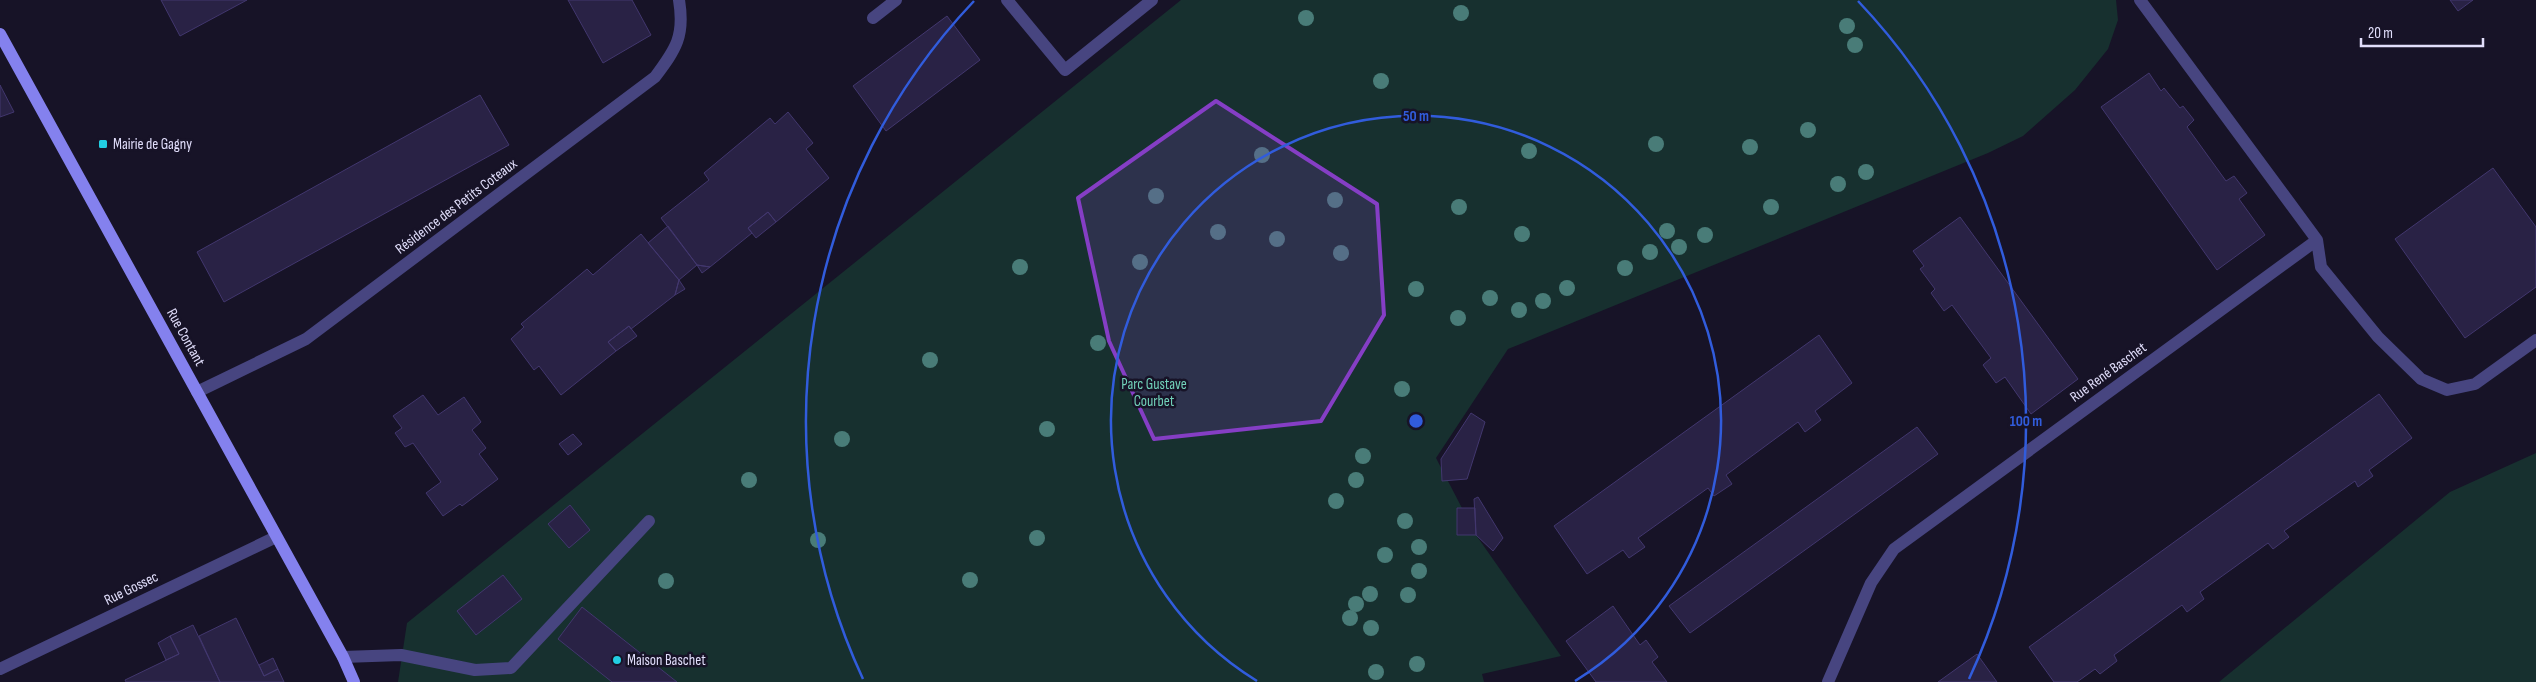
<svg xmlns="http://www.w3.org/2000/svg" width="2536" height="682" viewBox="0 0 2536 682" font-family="'Sofia Sans Condensed',sans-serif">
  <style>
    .green { fill: #17302f }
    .building { fill: #292245; stroke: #42376e }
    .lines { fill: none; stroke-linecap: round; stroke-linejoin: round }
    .service { stroke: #474580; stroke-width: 12 }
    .minor { stroke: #474580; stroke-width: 12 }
    .secondary { stroke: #8481ee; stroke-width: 12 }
    .tree { fill: #497c78 }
    .marked { fill: #853ec5; fill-opacity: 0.2; stroke: #853ec5; stroke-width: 4; stroke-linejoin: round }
    .ring { fill: none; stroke: #315cdc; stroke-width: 2.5 }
    .poi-dot { fill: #22cee2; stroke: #171327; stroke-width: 2 }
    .labels { text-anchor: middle; stroke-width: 5; stroke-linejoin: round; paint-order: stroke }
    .poi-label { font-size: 15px; fill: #e1defb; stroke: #171327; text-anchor: start }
    .street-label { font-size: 15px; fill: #e1defb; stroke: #171327 }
    .park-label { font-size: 15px; fill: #72d2ba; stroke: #171327 }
    .centre { fill: #315cdc; stroke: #171327; stroke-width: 2.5 }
    .ring-label { font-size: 15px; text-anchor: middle; font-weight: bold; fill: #315cdc; stroke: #171327; stroke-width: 5; stroke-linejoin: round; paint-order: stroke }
  </style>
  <rect width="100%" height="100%" fill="#171327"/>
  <path class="green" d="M1181,0H2116L2118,20L2108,49L2075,90L2023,136L1988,153L1508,349L1436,458L1476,535L1561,656L1482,674L1484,682H398L407,623Z
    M2536,453V682H2219L2450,492Z"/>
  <path class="building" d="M161,0H247L180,36Z
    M568,0H632L651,35L603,63Z
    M2450,0H2473L2458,11Z
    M947,16L980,60L886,131L853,86Z
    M2149,73L2161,91L2164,88L2180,108L2183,106L2194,120L2187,127L2226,181L2234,176L2247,193L2239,199L2265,235L2217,270L2101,107Z
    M0,85L14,112L0,117Z
    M480,95L509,145L224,302L197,252Z
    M788,112L813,143L806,149L829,178L776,222L768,212L748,228L752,233L710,267L697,265L661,218L709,180L704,173L770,118L775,124Z
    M2493,168L2536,227V287L2465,338L2395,239Z
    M768,212L776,222L756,238L748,228Z
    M1960,217L2078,379L2031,414L2005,377L1996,383L1983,365L1991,358L1952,305L1944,311L1931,293L1935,289L1920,269L1924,266L1913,251Z
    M668,226L697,265L679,280L648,243Z
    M641,234L679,280L675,295L631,329L629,326L608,342L616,351L561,395L539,366L534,370L511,339L524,327L521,324L587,269L593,275Z
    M697,265L710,267L702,273Z
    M679,280L685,289L675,295Z
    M629,326L637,336L616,351L608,342Z
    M1819,335L1852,383L1815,411L1821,420L1805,432L1798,422L1726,475L1732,484L1714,496L1708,488L1638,538L1645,547L1629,558L1623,550L1587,574L1554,526Z
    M2379,394L2412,438L2369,470L2373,476L2358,487L2355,481L2284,531L2289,537L2273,549L2268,543L2200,592L2204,599L2187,612L2182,605L2114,655L2117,661L2100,674L2095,669L2077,682H2054L2029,647Z
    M423,395L438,415L464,397L481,422L472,430L486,448L479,454L498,479L462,506L460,504L443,516L426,493L441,482L413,443L405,447L395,433L402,428L393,416Z
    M1471,413L1485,422L1467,479L1442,481L1441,459Z
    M1917,427L1938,454L1690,633L1669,606Z
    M573,434L582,444L568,455L559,444Z
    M1478,497L1503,538L1493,551L1476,535L1474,499Z
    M570,505L590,530L569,548L548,524Z
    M1457,508H1475L1476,535H1457Z
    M503,575L522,599L476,635L457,611Z
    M1613,606L1640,645L1646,640L1658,657L1652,662L1667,682H1596L1566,641Z
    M582,607L677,682H612L558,639Z
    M236,618L264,676L278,669L284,682H220L199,636Z
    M193,625L220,682H126L125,680L179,654L170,636Z
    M170,636L179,654L166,660L158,643Z
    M1977,654L1997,682H1938Z
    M273,658L278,669L264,676L259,665Z"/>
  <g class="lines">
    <path class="service" d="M197,392L306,339L655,77C676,49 685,36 679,0
      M343,657L401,655L475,670L511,668L649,521"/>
    <path class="minor" d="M1007,0L1065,70L1152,0
      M2140,0L2317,240L2321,267L2378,337L2421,379L2447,390L2475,384L2536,340
      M873,18L896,0
      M0,669L276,537
      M1828,682L1871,583L1894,549L2317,240"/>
    <path class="secondary" d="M0,34L343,657L354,682"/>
  </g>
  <g class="tree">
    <circle cx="1461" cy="13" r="8"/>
    <circle cx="1306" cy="18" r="8"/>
    <circle cx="1847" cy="26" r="8"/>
    <circle cx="1855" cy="45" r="8"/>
    <circle cx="1381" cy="81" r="8"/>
    <circle cx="1808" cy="130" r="8"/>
    <circle cx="1656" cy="144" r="8"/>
    <circle cx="1750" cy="147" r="8"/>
    <circle cx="1529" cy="151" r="8"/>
    <circle cx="1262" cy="155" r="8"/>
    <circle cx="1866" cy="172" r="8"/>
    <circle cx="1838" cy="184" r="8"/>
    <circle cx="1156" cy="196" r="8"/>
    <circle cx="1335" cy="200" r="8"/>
    <circle cx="1459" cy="207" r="8"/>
    <circle cx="1771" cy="207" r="8"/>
    <circle cx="1667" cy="231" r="8"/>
    <circle cx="1218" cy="232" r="8"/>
    <circle cx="1522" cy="234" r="8"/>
    <circle cx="1705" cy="235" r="8"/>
    <circle cx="1277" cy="239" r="8"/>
    <circle cx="1679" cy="247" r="8"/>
    <circle cx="1650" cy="252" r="8"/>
    <circle cx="1341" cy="253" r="8"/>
    <circle cx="1140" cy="262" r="8"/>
    <circle cx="1020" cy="267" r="8"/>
    <circle cx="1625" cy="268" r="8"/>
    <circle cx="1567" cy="288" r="8"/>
    <circle cx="1416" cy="289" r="8"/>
    <circle cx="1490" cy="298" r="8"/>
    <circle cx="1543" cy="301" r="8"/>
    <circle cx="1519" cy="310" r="8"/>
    <circle cx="1458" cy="318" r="8"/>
    <circle cx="1098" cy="343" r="8"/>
    <circle cx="930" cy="360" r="8"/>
    <circle cx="1402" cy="389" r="8"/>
    <circle cx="1047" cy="429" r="8"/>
    <circle cx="842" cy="439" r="8"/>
    <circle cx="1363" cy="456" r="8"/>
    <circle cx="749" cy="480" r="8"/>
    <circle cx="1356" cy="480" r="8"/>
    <circle cx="1336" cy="501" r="8"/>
    <circle cx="1405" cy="521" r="8"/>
    <circle cx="1037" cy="538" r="8"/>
    <circle cx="818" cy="540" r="8"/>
    <circle cx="1419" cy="547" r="8"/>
    <circle cx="1385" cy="555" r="8"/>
    <circle cx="1419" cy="571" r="8"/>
    <circle cx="970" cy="580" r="8"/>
    <circle cx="666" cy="581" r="8"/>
    <circle cx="1370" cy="594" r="8"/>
    <circle cx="1408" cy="595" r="8"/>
    <circle cx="1356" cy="604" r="8"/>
    <circle cx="1350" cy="618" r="8"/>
    <circle cx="1371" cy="628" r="8"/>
    <circle cx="1417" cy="664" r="8"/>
    <circle cx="1376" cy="672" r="8"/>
  </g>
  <path class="marked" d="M1216,101L1377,204L1384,315L1321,421L1154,439L1109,341L1078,198Z"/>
  <g class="ring">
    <path d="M1257 681A305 305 0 1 1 1575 681"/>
    <path d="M863 679A610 610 0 0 1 974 1M1858 1A610 610 0 0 1 1969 679"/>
  </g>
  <g class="poi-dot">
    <rect x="98" y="139" width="10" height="10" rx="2.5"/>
    <circle cx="617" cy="660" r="5"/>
  </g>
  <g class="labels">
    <g class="poi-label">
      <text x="113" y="149">Mairie de Gagny</text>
      <text x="627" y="665">Maison Baschet</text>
    </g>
    <g class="street-label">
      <text transform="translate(456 206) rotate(-37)" y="5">Résidence des Petits Coteaux</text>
      <text transform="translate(186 337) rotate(61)" y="5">Rue Contant</text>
      <text transform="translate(2108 372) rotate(-36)" y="5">Rue René Baschet</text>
      <text transform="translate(131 588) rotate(-26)" y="5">Rue Gossec</text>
    </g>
    <g class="park-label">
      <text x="1154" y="389">Parc Gustave<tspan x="1154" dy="17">Courbet</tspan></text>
    </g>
  </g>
  <circle cx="1416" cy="421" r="8" class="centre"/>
  <g class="ring-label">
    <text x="1416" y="121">50 m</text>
    <text x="2026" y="426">100 m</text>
  </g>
  <path d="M2361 38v8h122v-8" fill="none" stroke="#e1defb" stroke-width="2.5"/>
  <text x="2368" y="38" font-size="15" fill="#e1defb" stroke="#171327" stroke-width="4" paint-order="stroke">20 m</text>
</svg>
